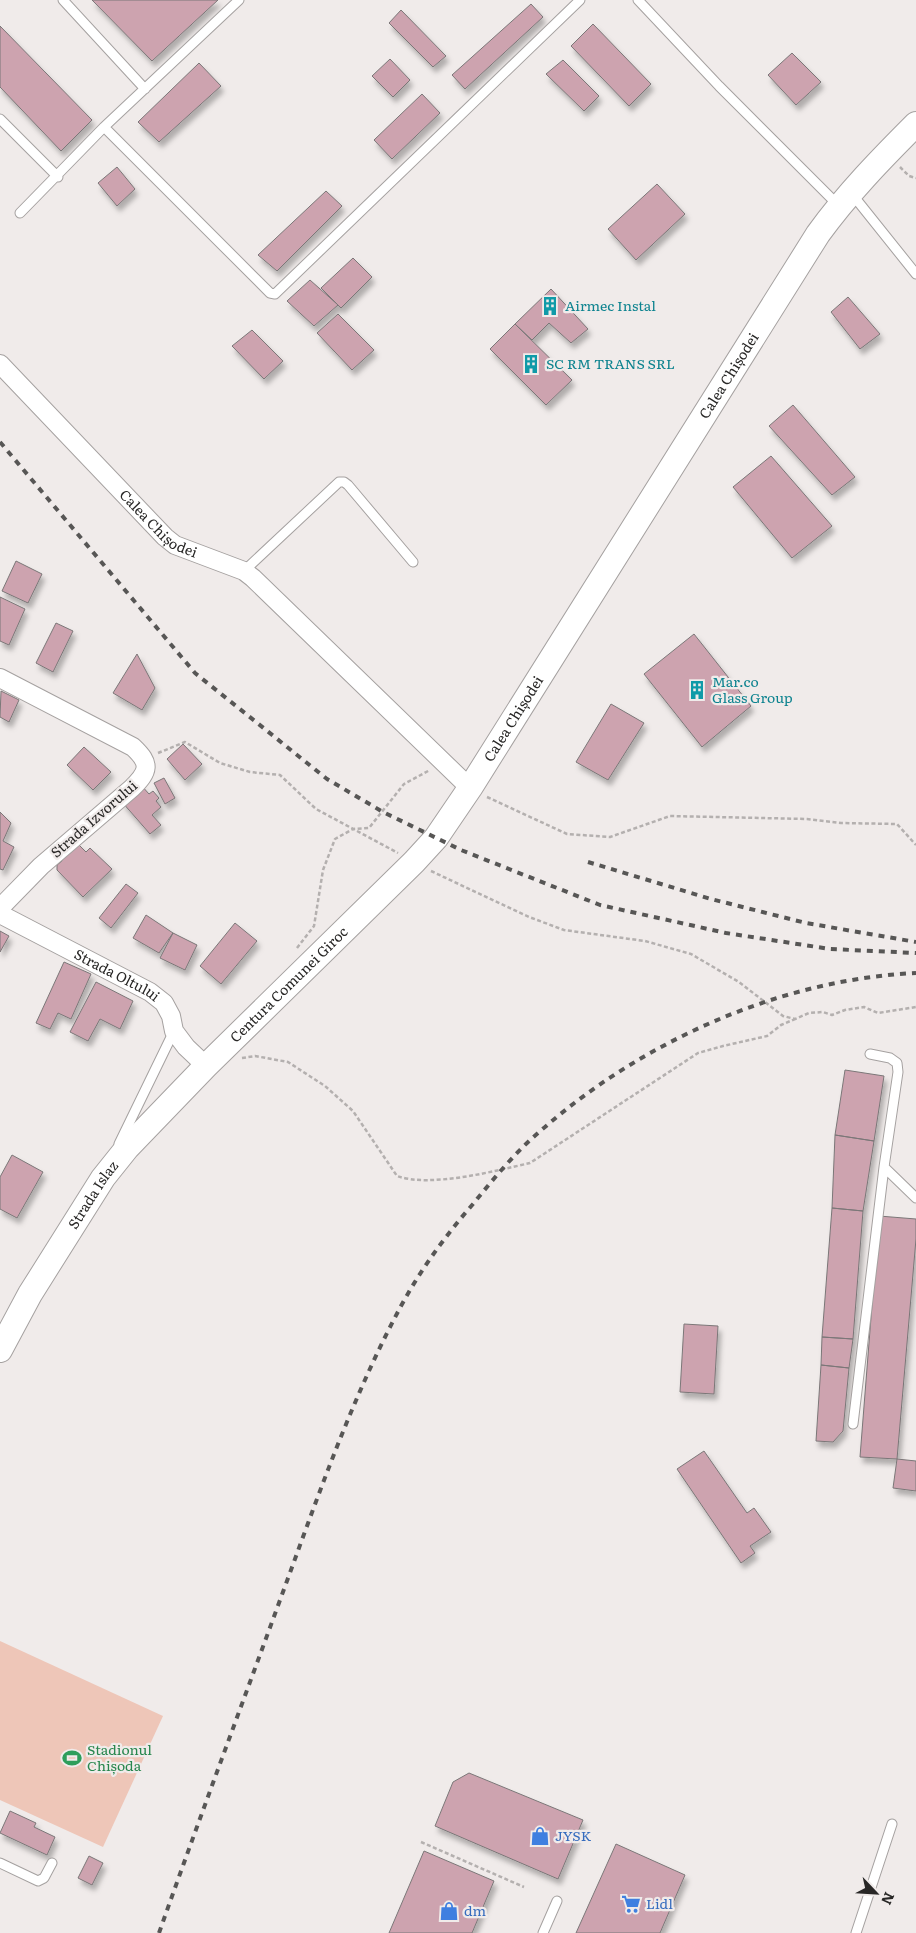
<svg xmlns="http://www.w3.org/2000/svg" width="916" height="1933" viewBox="0 0 916 1933" font-family="Literata,serif">
  <style>
    .green { fill: #eec6b8 }
    .building { fill: #cda3af; stroke: #7b7778; filter: url(#shadow) }
    .lines { fill: none; stroke-linecap: round; stroke-linejoin: round }
    .service-casing { stroke: #a5a1a0; stroke-width: 11 }
    .minor-casing { stroke: #a5a1a0; stroke-width: 20 }
    .secondary-casing { stroke: #a5a1a0; stroke-width: 26 }
    .path { stroke: #b4b0af; stroke-width: 2.5; stroke-dasharray: 4 2.5; stroke-linecap: butt }
    .service { stroke: #fff; stroke-width: 9 }
    .minor { stroke: #fff; stroke-width: 18 }
    .secondary { stroke: #fff; stroke-width: 24 }
    .rail { stroke: #575655; stroke-width: 4; stroke-dasharray: 6 6; stroke-linecap: butt }
    .labels { text-anchor: middle; stroke-width: 4.5; stroke-linejoin: round; paint-order: stroke }
    .culture-label { font-size: 14px; fill: #0d838f; stroke: #f0ebea; text-anchor: start }
    .street-label { font-size: 14px; fill: #282726; stroke: #f0ebea }
    .leisure-label { font-size: 14px; fill: #27864d; stroke: #f0ebea; text-anchor: start }
    .shop-label { font-size: 14px; fill: #366cbe; stroke: #f0ebea; text-anchor: start }
  </style>
  <defs>
    <filter id="shadow"><feDropShadow dx="3" dy="5.5" stdDeviation="2.5" flood-color="#0004"/></filter>
  </defs>
  <rect width="100%" height="100%" fill="#f0ebea"/>
  <path class="green" d="M0,1641L163,1716L103,1847L0,1800Z"/>
  <path class="building" d="M92,0H218L152,61Z
    M531,4L543,17L465,89L452,75Z
    M401,10L446,56L433,67L389,23Z
    M593,24L651,84L629,106L571,46Z
    M0,26L92,120L61,151L0,87Z
    M792,53L821,82L796,105L768,75Z
    M390,59L410,80L393,97L372,76Z
    M563,60L599,96L584,111L546,74Z
    M199,63L221,86L159,142L138,122Z
    M422,94L440,113L392,159L374,140Z
    M117,167L135,189L117,206L98,183Z
    M657,184L685,214L636,260L608,229Z
    M326,191L342,206L277,271L258,255Z
    M353,258L372,277L341,308L321,288Z
    M310,280L338,305L314,326L287,301Z
    M551,289L588,329L571,343L549,323L532,340L515,324Z
    M848,297L880,334L860,349L831,312Z
    M338,314L374,350L352,370L317,333Z
    M515,324L572,380L546,405L490,349Z
    M252,330L283,361L264,379L232,346Z
    M793,405L855,477L832,495L769,426Z
    M771,456L832,526L792,558L733,487Z
    M16,561L42,574L28,603L2,591Z
    M0,597L25,609L9,645L0,641Z
    M56,623L73,631L53,672L36,663Z
    M694,634L751,706L702,747L644,674Z
    M137,654L155,688L142,710L113,693Z
    M1,691L19,700L9,722L0,717Z
    M611,704L644,723L608,780L576,762Z
    M183,744L202,764L185,780L167,759Z
    M84,747L111,772L93,790L67,765Z
    M164,778L175,798L165,804L154,783Z
    M141,785L149,794L153,791L159,798L156,801L161,807L152,815L161,825L150,834L122,802Z
    M0,812L11,823L3,841L14,847L3,870L0,869Z
    M78,844L86,852L90,848L112,869L83,897L57,870V865L62,861L61,855Z
    M126,884L138,893L111,928L99,918Z
    M146,915L173,933L159,953L133,938Z
    M235,923L257,941L221,984L200,966Z
    M0,931L9,936L0,952Z
    M173,933L197,945L185,970L160,958Z
    M64,962L91,974L71,1019L58,1013L50,1029L36,1023Z
    M96,982L133,1001L120,1029L100,1019L88,1041L70,1032Z
    M845,1070L884,1076L874,1141L835,1135Z
    M835,1135L874,1141L863,1211L832,1208Z
    M12,1155L43,1172L17,1218L0,1209V1177Z
    M832,1208L863,1211L853,1339L822,1337Z
    M879,1216L916,1219V1239L897,1459L860,1457Z
    M684,1324L718,1326L714,1394L680,1392Z
    M822,1337L853,1339L849,1368L821,1365Z
    M821,1365L849,1368L843,1431L833,1442L816,1441Z
    M704,1451L747,1513L754,1508L771,1532L750,1546L755,1553L741,1563L677,1469Z
    M897,1459L916,1461V1491L893,1488Z
    M469,1773L583,1820L558,1879L435,1826L453,1782Z
    M10,1811L36,1823L34,1827L55,1837L47,1855L0,1833Z
    M616,1844L685,1875L660,1933H576Z
    M424,1851L494,1881L472,1933H389Z
    M89,1856L103,1863L92,1885L78,1878Z"/>
  <g class="lines">
    <g class="service-casing">
      <path id="service" d="M63,0L145,89
        M638,0L719,86L838,205
        M0,119L58,177
        M104,127L270,293L275,294L580,0
        M852,194L916,274
        M20,213L104,127L239,0
        M244,571L339,482H344L348,485L413,562
        M119,1144L174,1031
        M884,1167L916,1198
        M853,1424L884,1167L898,1072L897,1063L890,1058L870,1054
        M0,1863L38,1881L44,1878L52,1863
        M543,1933L557,1901
        M856,1933L892,1824"/>
    </g>
    <g class="minor-casing">
      <g id="minor">
        <path id="s1" d="M0,364L165,537L175,545L244,571L253,578L470,788"/>
        <path d="M0,678L133,747C151,764 149,771 132,788L41,866L0,908"/>
        <path id="s2" d="M0,914L150,992L164,1003L171,1016L174,1031L186,1047L206,1066"/>
      </g>
    </g>
    <g class="secondary-casing">
      <g id="secondary">
        <path id="s3" d="M0,1350L30,1294L103,1178L127,1148L206,1066L414,862L436,838L470,788L818,234C847,194 881,159 916,124"/>
      </g>
    </g>
    <path class="path" d="M900,167L909,176L916,178
      M158,753L185,742L220,763L250,772L280,775L316,809L398,853
      M487,797L567,834L610,837L670,816L807,819L841,823L897,824L916,845
      M431,871L529,917L564,930L645,941L691,954L739,982L783,1016L795,1019L809,1013L823,1012L832,1015L845,1010L864,1007L878,1013L916,1007
      M297,948L314,926L323,870L335,839L353,829L369,828L404,784L430,770
      M242,1058L255,1056L288,1062L325,1086L353,1111L397,1176C430,1188 495,1171 530,1163L698,1053L723,1046L767,1036L781,1025L795,1019
      M421,1842L524,1887"/>
    <use href="#service" class="service"/>
    <use href="#minor" class="minor"/>
    <use href="#secondary" class="secondary"/>
    <path class="rail" d="M0,442L195,673L327,779L383,812L461,850L600,905L726,933L830,949L916,953
      M588,862L711,899L806,923L916,942
      M159,1933C197,1825 237,1718 276,1611C314,1508 349,1403 401,1306C421,1269 446,1235 473,1204C495,1177 518,1149 545,1127C645,1040 783,979 916,973"/>
  </g>
  <defs>
    <g id="building-bare" transform="scale(1.5)"><path d="M-4-6H4V6H1V3H-1V6H-4ZM-2.5-4.3h1.7v1.8h-1.7ZM.8-4.3h1.7v1.8H.8ZM-2.5-1h1.7V.8h-1.7ZM.8-1h1.7V.8H.8Z" fill="#0f9aa8" stroke="#f0ebea" stroke-width="2.5" paint-order="stroke"/></g>
    <g id="stadium-bare" transform="scale(1.5)"><path d="M0-5a6.5 5 0 1 0 0 10a6.5 5 0 1 0 0-10ZM-3.5-1.8h7v3.6h-7Z" fill="#2e9e5b" stroke="#f0ebea" stroke-width="2.5" paint-order="stroke"/></g>
    <g id="shop-bare" transform="scale(1.5)"><path d="M-5-2.5h2.3a2.7 3.5 0 0 1 5.4 0H5L5.5 6h-11ZM-1.5-2.5h3a1.5 2.3 0 0 0-3 0Z" fill="#3f7fe0" stroke="#f0ebea" stroke-width="2.5" paint-order="stroke"/></g>
    <g id="supermarket-bare" transform="scale(1.5)"><path d="M-6-5.5h2.5l.6 2H6L4.5 2H-2.5L-4.4-4H-6ZM-1.5 3.2a1.3 1.3 0 1 0 .1 0ZM3 3.2a1.3 1.3 0 1 0 .1 0Z" fill="#3f7fe0" stroke="#f0ebea" stroke-width="2.5" paint-order="stroke"/></g>
  </defs>
  <g fill-rule="evenodd">
    <use href="#building-bare" x="550" y="306"/>
    <use href="#building-bare" x="531" y="364"/>
    <use href="#building-bare" x="697" y="690"/>
    <use href="#stadium-bare" x="72" y="1758"/>
    <use href="#shop-bare" x="540" y="1836"/>
    <use href="#supermarket-bare" x="631" y="1904"/>
    <use href="#shop-bare" x="449" y="1911"/>
  </g>
  <g class="labels">
    <g class="culture-label">
      <text x="565" y="311">Airmec Instal</text>
      <text x="546" y="369">SC RM TRANS SRL</text>
      <text x="712" y="687">Mar.co<tspan x="712" dy="16">Glass Group</tspan></text>
    </g>
    <g class="street-label">
      <text dy="5" stroke="none"><textPath href="#s3" startOffset="1224">Calea Chișodei</textPath></text>
      <text dy="5" stroke="none"><textPath href="#s1" startOffset="226">Calea Chișodei</textPath></text>
      <text dy="5" stroke="none"><textPath href="#s3" startOffset="819">Calea Chișodei</textPath></text>
      <text transform="translate(94 819) rotate(-41)" y="5">Strada Izvorului</text>
      <text dy="5" stroke="none"><textPath href="#s2" startOffset="132">Strada Oltului</textPath></text>
      <text dy="5" stroke="none"><textPath href="#s3" startOffset="469">Centura Comunei Giroc</textPath></text>
      <text dy="5" stroke="none"><textPath href="#s3" startOffset="181">Strada Islaz</textPath></text>
    </g>
    <g class="leisure-label">
      <text x="87" y="1755">Stadionul<tspan x="87" dy="16">Chișoda</tspan></text>
    </g>
    <g class="shop-label">
      <text x="555" y="1841">JYSK</text>
      <text x="646" y="1909">Lidl</text>
      <text x="464" y="1916">dm</text>
    </g>
  </g>
  <g transform="translate(876 1893) rotate(115)" stroke="#f0ebea" stroke-width="4" paint-order="stroke">
  <path d="M0-4L9 19L0 12L-9 19Z" fill="#282726"/>
  <text y="-8" font-size="14" font-weight="bold" text-anchor="middle" fill="#282726">N</text>
  </g>
</svg>
